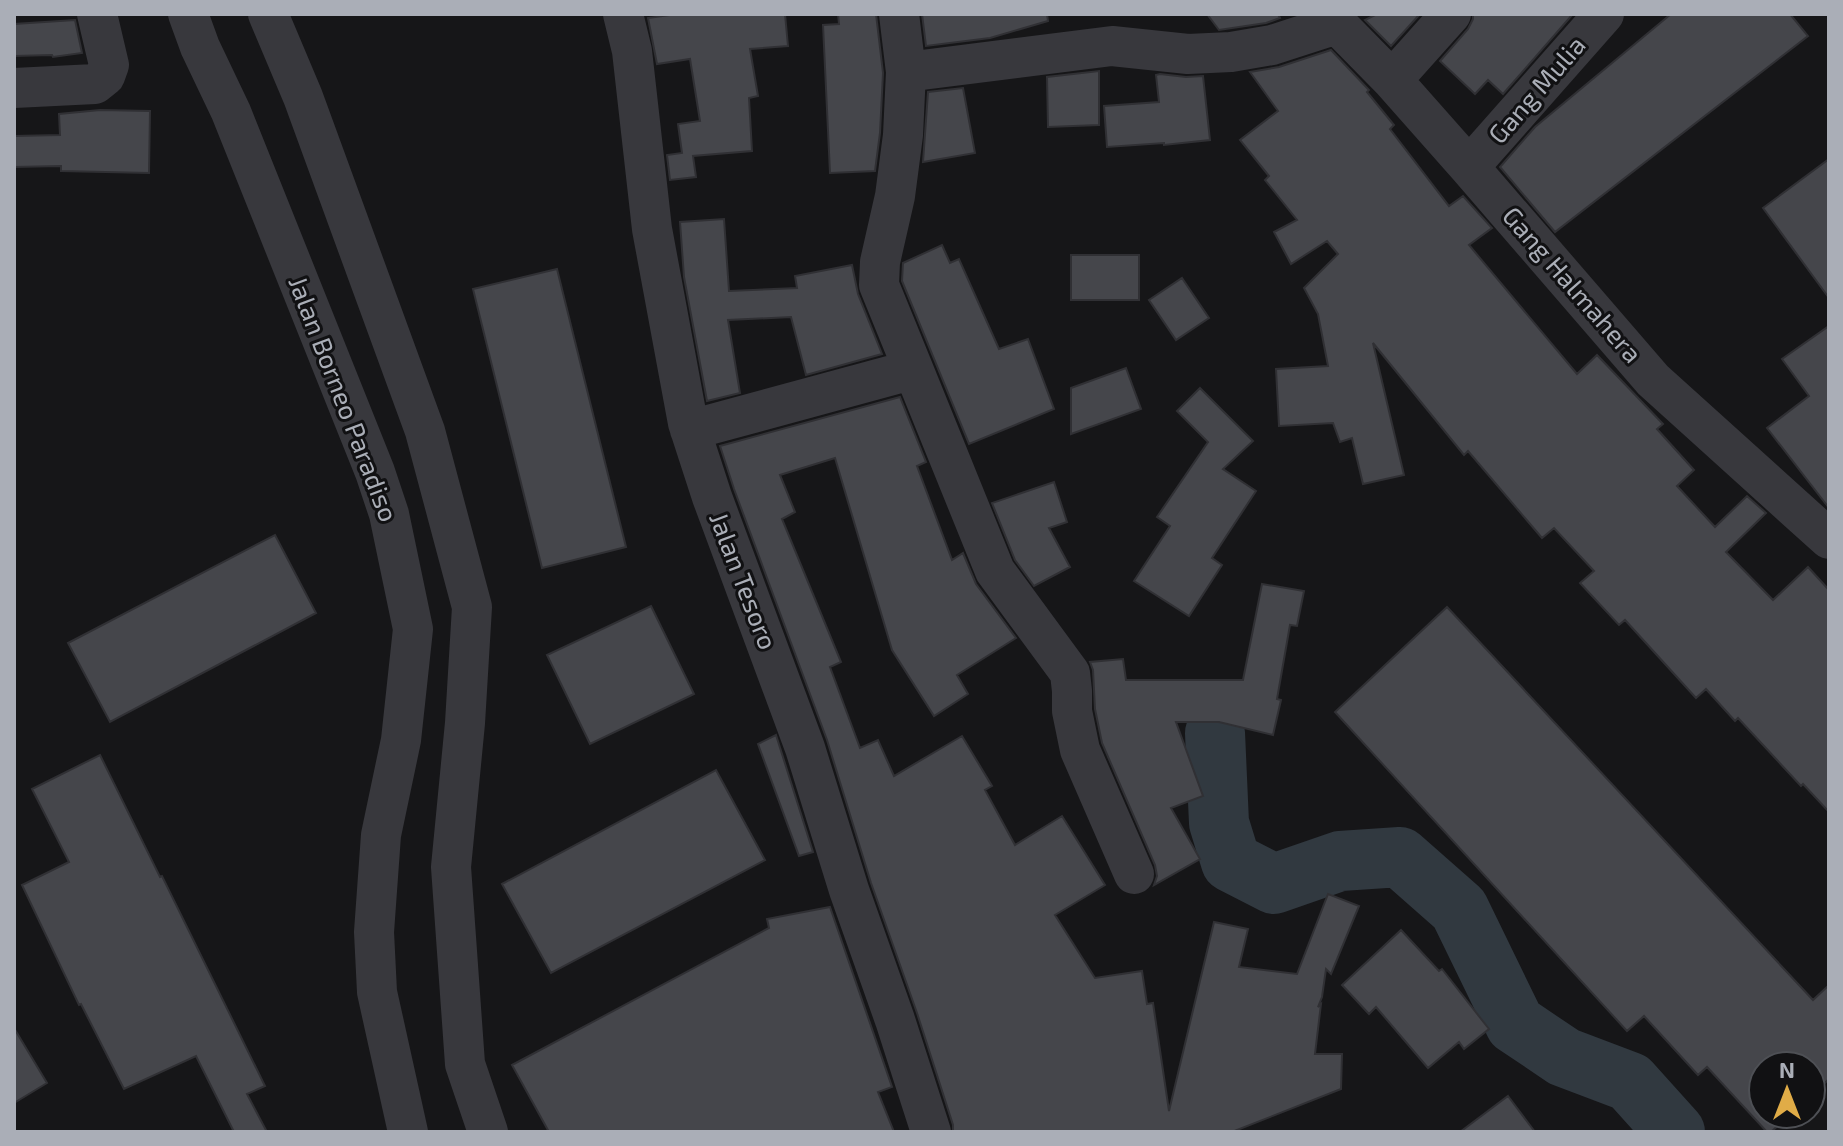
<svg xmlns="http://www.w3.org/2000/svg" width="1843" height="1146" viewBox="0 0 1843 1146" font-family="'Exo 2',sans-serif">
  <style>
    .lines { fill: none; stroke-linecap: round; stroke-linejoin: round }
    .river { stroke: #313940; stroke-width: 60 }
    .building { fill: #45464b; stroke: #303034; stroke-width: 2 }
    .minor { stroke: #38383d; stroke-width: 40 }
    .labels { text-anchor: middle; stroke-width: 6; stroke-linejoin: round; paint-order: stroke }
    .street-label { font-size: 26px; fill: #aaaeb7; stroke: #111113 }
  </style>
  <rect width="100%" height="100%" fill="#161618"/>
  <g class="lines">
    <path class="river" d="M1215,733L1219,823L1231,862L1274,884L1340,861L1400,857L1459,909L1515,1024L1564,1057L1630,1082L1675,1132"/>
  </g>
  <path class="building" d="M677,14H785L788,46L750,49L758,96L749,98L752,151L693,156L696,177L670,180L667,155L682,153L678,124L700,121L690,59L657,64L648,18Z
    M838,14H876L883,73L880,133L875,171L830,173L823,25L839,24Z
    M922,14H1047L1048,21L990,38L926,46Z
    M1207,14H1278L1280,18L1266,23L1219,30Z
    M1377,14H1420L1391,46L1365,20Z
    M1473,14H1573L1503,94L1488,80L1475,94L1440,61L1468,29L1473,19Z
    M1671,14H1790L1808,36L1555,232L1500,167L1535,127Z
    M75,20L82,53L53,57L52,55L14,56V24Z
    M1331,50L1369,90L1367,92L1394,125L1390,129L1449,206L1463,196L1492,228L1469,245L1577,374L1597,355L1663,424L1657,429L1694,470L1677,486L1715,527L1747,496L1766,513L1726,552L1773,600L1808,567L1829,590V812L1803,784L1801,786L1738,718L1735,721L1706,689L1696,698L1625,620L1619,625L1580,583L1594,571L1554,528L1542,538L1468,451L1464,455L1373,343L1404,475L1363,484L1352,438L1340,442L1333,423L1279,426L1276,369L1328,366L1318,314L1304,288L1338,254L1327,241L1291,264L1274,232L1297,220L1265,180L1269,176L1240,140L1278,111L1250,72L1279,67Z
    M1099,71V125L1048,127L1047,77Z
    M1160,74L1186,77L1203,76L1210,140L1164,145V143L1107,147L1104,106L1159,102L1156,75Z
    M963,88L975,153L923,162L928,92Z
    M100,110L150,111L149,173L61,171V166L14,167V136L60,135L59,114Z
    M1829,159V298L1763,208Z
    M724,219L729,291L797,288L795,276L852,265L858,294L882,354L806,375L791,317L728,320L740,393L707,401L684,277L680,222Z
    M942,245L950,263L959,259L999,349L1028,339L1054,409L969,444L902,281L903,263Z
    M1071,255H1139V300H1071Z
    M557,269L626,547L542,568L473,289Z
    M1182,278L1209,318L1176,340L1149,300Z
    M1829,326V508L1767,428L1809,396L1782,359Z
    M1126,368L1141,409L1071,434V388Z
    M1200,388L1253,441L1223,469L1256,491L1212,558L1222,565L1189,616L1134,581L1170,526L1157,517L1208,442L1177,411Z
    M900,397L926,462L917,466L952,560L963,553L976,584L1016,638L957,675L968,694L934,716L892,650L835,458L780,475L795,512L782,519L841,662L830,667L860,748L878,740L894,776L962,736L992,786L985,790L1015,845L1062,816L1105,885L1055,915L1095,978L1142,971L1147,1004L1153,1003L1169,1111L1214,922L1248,929L1239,967L1297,974L1328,894L1359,906L1331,974L1326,969L1322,997L1318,1007L1321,1004L1315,1054H1342L1341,1089L1232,1132H953V1125L917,1013L871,883L827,740L734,489L720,446Z
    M1054,482L1067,522L1049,528L1070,567L1034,586L1015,560L992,503Z
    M275,535L316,613L110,722L68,643Z
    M1262,584L1304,591L1297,626L1290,625L1277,699L1281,700L1273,735L1219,722H1176L1203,796L1171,808L1200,859L1154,885L1157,876L1155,865L1102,743L1095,709L1093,670L1090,662L1123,659L1126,680H1243Z
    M651,606L694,694L590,744L547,655Z
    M1447,607L1813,1000L1829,985V1079L1811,1096V1066H1763V1114H1791L1771,1132H1767L1707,1067L1698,1075L1644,1016L1627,1031L1335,712Z
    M776,735L813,852L799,856L758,744Z
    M100,755L160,877L162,876L265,1086L247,1094L267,1132H234L196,1056L124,1089L81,1004L79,1005L22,885L69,862L32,789Z
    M716,770L765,860L551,973L502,884Z
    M830,907L892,1087L878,1092L894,1132H549L512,1065L769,928L767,919Z
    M1401,930L1439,971L1442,969L1489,1029L1464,1049L1459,1042L1428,1068L1376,1007L1369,1014L1342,985Z
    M14,1028L47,1083L14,1103Z
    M1508,1096L1535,1132H1460Z"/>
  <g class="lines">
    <path class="minor" d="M188,14L200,47L231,112L375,472L389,514L413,629L401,740L381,835L374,932L377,992L408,1132
      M268,14L303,97L425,431L472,607L465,723L451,867L465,1064L488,1132
      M623,14L632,51L652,229L688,423L712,497L805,748L849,890L895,1020L931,1132
      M1334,14L1337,24L1392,80L1469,167L1653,380L1829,539
      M906,72L1112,46L1188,54L1231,52L1272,45L1337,24
      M1392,80L1451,14
      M14,88L95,84L105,76L109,65L97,14
      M1469,167L1604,14
      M912,366L995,571L1070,673L1072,691V711L1080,750L1134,874
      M690,430L900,373L912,366L879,285L880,262L895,196L903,135L906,72L899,14"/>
  </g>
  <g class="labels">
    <g class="street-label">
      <text transform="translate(1537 90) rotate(-49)" y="9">Gang Mulia</text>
      <text transform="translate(1572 285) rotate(49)" y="9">Gang Halmahera</text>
      <text transform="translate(343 399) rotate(69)" y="9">Jalan Borneo Paradiso</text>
      <text transform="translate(743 581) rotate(69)" y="9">Jalan Tesoro</text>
    </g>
  </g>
  <rect width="1843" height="1146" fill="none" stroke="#aaaeb7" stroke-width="32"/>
  <g transform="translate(1787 1090)"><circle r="38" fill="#111113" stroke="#4e5055" stroke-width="2"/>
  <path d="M0-6L14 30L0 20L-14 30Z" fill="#e0ac47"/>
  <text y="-12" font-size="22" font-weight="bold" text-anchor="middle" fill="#aaaeb7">N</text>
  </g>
</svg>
